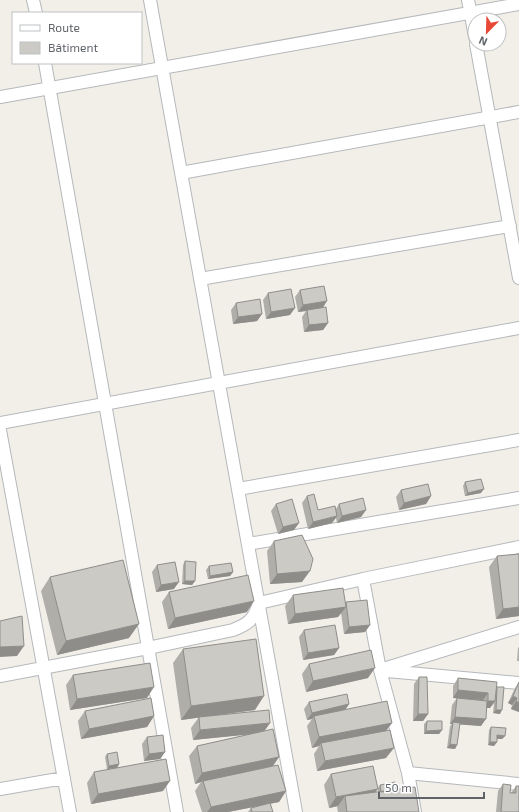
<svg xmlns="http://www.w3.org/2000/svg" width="519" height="812" viewBox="0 0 519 812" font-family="'Exo 2',sans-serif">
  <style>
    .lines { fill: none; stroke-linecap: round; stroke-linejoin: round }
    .street-casing { stroke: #b5b8bc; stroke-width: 14 }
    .street { stroke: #fff; stroke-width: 12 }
    .wall { fill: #afaea9 }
    .shaded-wall { fill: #8f8d8a }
    .building { fill: #cccac5; stroke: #8f8d8a }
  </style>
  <rect width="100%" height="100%" fill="#f1efe8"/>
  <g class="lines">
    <g class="street-casing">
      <path id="street" d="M33,0L36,13
        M150,0L296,812
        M468,0L475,37
        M476,44L519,278
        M45,63L177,812
        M0,97L519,4
        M181,173L519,112
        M200,279L510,226
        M0,423L519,328
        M0,430L70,812
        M238,489L519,440
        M248,544L519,498
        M363,579L380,670L408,773L415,812
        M380,670L519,627
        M387,671L519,683
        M0,676L148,648L233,630C248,624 254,620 259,603L363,579L519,547
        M408,773L519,784
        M0,789L64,778"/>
    </g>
    <use href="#street" class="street"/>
  </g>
  <path class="wall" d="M300,290L322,308L328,323L323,330L304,332L302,317L306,311L298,312L295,297Z
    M268,293L290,315L266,319L263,300Z
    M236,303L262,314L257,321L233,324L231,310Z
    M465,482L481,493L465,496L463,486Z
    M401,490L431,496L426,504L399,510L396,497Z
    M307,496L318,510L336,509L339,504L366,510L361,517L337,523L336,518L332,523L308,529L302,503Z
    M276,504L294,530L278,534L271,511Z
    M274,541L302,582L270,584L267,551Z
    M519,554V616L496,619L489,567L497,556Z
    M185,561L195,581L192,585L182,584L183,565Z
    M157,565L174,589L156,592L152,572Z
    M209,566L233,572L230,576L208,579L206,570Z
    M50,577L129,638L57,655L41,591Z
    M169,592L247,612L168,629L162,602Z
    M293,595L345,603L346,602L370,625L365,632L344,634L341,613L338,617L288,624L285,606Z
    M304,630L339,648L334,655L303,660L299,637Z
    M519,647V661H517L518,648Z
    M183,649L255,710L181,720L173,663Z
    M309,664L368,678L306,692L302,674Z
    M73,675L147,698L70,710L66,685Z
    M419,677L428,714L423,721H413L414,684Z
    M458,678L496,688L497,687L500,714L493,713L494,703L490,708H486L481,726L460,724L457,745L455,749L447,748L450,726L452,724H450L452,705L457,698L483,700L453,698V686Z
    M519,682V712L511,709L512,705L508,703L515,688Z
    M309,702L349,704L346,709L392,723L386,731V758L317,771L314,754L319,746L312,748L307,726L312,719L307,720L304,709Z
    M85,711L154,716L147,727L81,739L78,721Z
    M199,717L270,723L264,731L279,757L273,766L286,791L279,802L228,812H202L195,791L201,782L195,784L189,756L197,746L250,734L193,740L191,728Z
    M427,721L442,730L439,734H424V724Z
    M491,727L505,736L502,739H497V742L494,746L488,745L489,730Z
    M147,737L165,752L160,759L144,761L142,744Z
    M107,754L119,764L117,768L107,769L105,757Z
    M94,772L163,791L91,804L87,783Z
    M331,774L375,792H378V788L380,785L396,790L419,812H338L337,807L338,806L329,808L324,785Z
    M503,784L510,793H511L516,786L519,812H496L498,791Z
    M251,808L252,812H248Z"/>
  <path class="shaded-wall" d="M327,301L322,309L307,310L306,311L298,312L303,305Z
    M295,308L290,315L266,319L271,312Z
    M262,314L257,321L233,324L238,317Z
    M328,323L323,330L304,332L309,325Z
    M484,489L481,493L465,496L468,493Z
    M431,496L426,504L399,510L404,503Z
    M366,510L361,517L337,523L342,516Z
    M337,516L332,523L308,529L313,522Z
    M299,523L294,530L278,534L283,527Z
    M310,571L302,582L270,584L277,574Z
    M233,572L230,576L208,579L210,576Z
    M185,581H195L192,585L182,584Z
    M179,582L174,589L156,592L161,585Z
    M254,601L247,612L168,629L175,618Z
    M346,607L338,617L288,624L295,614Z
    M519,607V616L496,619L503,609Z
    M139,624L129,638L57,655L66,641Z
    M370,625L365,632L344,634L349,627Z
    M24,646L17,656L0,657V647Z
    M339,648L334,655L303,660L308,653Z
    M375,668L368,678L306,692L313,681Z
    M154,687L147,698L70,710L77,699Z
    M458,690L488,693L483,700L453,698Z
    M264,696L255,710L181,720L191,706Z
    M513,696L517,698L512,705L508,703Z
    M488,701H495L490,708H483Z
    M516,701L519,703V712L511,709Z
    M349,704L344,711L314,716L312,719L307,720L312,713Z
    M496,710H502L500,714L493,713Z
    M418,714H428L423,721H413Z
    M154,716L147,727L81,739L89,729Z
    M455,717L486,719L481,726L452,724L453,722L452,724H450Z
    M270,723L263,733L193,740L200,730Z
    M392,723L384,733L321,743L319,746L312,748L319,737Z
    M442,730L439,734H424L426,731Z
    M497,735L505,736L502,739H495Z
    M490,742H497L494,746L488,745Z
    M450,744L457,745L455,749L447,748Z
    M394,748L386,758L317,771L325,761Z
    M165,752L160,759L144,761L149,754Z
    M279,757L272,767L203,781L201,782L195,784L202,773Z
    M119,764L117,768L107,769L109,766Z
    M170,781L163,791L91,804L98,794Z
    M378,789L370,799L345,796L338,806L329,808L336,797Z
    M286,791L279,802L228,812H207L211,807Z"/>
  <path class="building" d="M324,286L327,301L303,305L300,290Z
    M291,289L295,308L271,312L268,293Z
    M260,299L262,314L238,317L236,303Z
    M326,307L328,323L309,325L307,310Z
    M481,479L484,489L468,493L465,482Z
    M428,484L431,496L404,503L401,490Z
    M314,494L318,510L335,506L337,516L313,522L307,496Z
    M363,498L366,510L342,516L339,504Z
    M292,499L299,523L283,527L276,504Z
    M302,535L313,559L310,571L277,574L274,541Z
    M519,554V607L503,609L497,556Z
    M123,560L139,624L66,641L50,577Z
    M185,561L196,562L195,581H185Z
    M175,562L179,582L161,585L157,565Z
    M231,563L233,572L210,576L209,566Z
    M248,575L254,601L175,618L169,592Z
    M343,588L346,607L295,614L293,595Z
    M367,600L370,625L349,627L346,602Z
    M22,616L24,646L0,647V621Z
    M335,625L339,648L308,653L304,630Z
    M256,639L264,696L191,706L183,649Z
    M371,650L375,668L313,681L309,664Z
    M150,663L154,687L77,699L73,675Z
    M419,677H427L428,714H418Z
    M458,678L497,682L495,701H488V693L458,690Z
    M519,682V703L516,701L517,698L513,696Z
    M497,687H504L502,710H496Z
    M347,694L349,704L312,713L309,702Z
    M151,698L154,716L89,729L85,711Z
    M457,698L487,701L486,719L455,717Z
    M387,701L392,723L319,737L314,716Z
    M269,710L270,723L200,730L199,717Z
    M427,721H442V730L426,731Z
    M453,722L460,723L457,745L450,744Z
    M491,727L506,728L505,736L497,735V742H490Z
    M273,729L279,757L202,773L197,746Z
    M390,730L394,748L325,761L321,743Z
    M163,735L165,752L149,754L147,737Z
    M117,752L119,764L109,766L107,754Z
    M166,759L170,781L98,794L94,772Z
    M278,765L286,791L211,807L203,781Z
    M373,766L378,789L336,797L331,774Z
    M395,782L396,790L381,792L380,785Z
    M503,784L511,785L510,793H516V786H519V812H501Z
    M415,787L419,812H347L345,796Z
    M270,803L273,812H252L251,808Z"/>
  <rect x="12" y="12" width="130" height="52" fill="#ffffff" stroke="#bfc1c3"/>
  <rect x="20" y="25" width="20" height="6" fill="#ffffff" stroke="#bfc1c3"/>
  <text x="48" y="32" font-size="12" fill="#5f6368">Route</text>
  <rect x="20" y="42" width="20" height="12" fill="#cccac5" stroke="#bfc1c3"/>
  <text x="48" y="52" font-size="12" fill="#5f6368">Bâtiment</text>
  <g transform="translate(487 32) rotate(203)"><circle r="19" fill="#ffffff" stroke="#bfc1c3"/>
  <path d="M0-3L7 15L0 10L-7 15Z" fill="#e84936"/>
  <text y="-6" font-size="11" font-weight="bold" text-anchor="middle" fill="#5f6368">N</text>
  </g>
  <path d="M379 792v6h105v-6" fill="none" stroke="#5f6368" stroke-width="2"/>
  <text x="385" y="792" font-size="12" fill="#5f6368" stroke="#ffffff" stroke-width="3" paint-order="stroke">50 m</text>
</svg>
